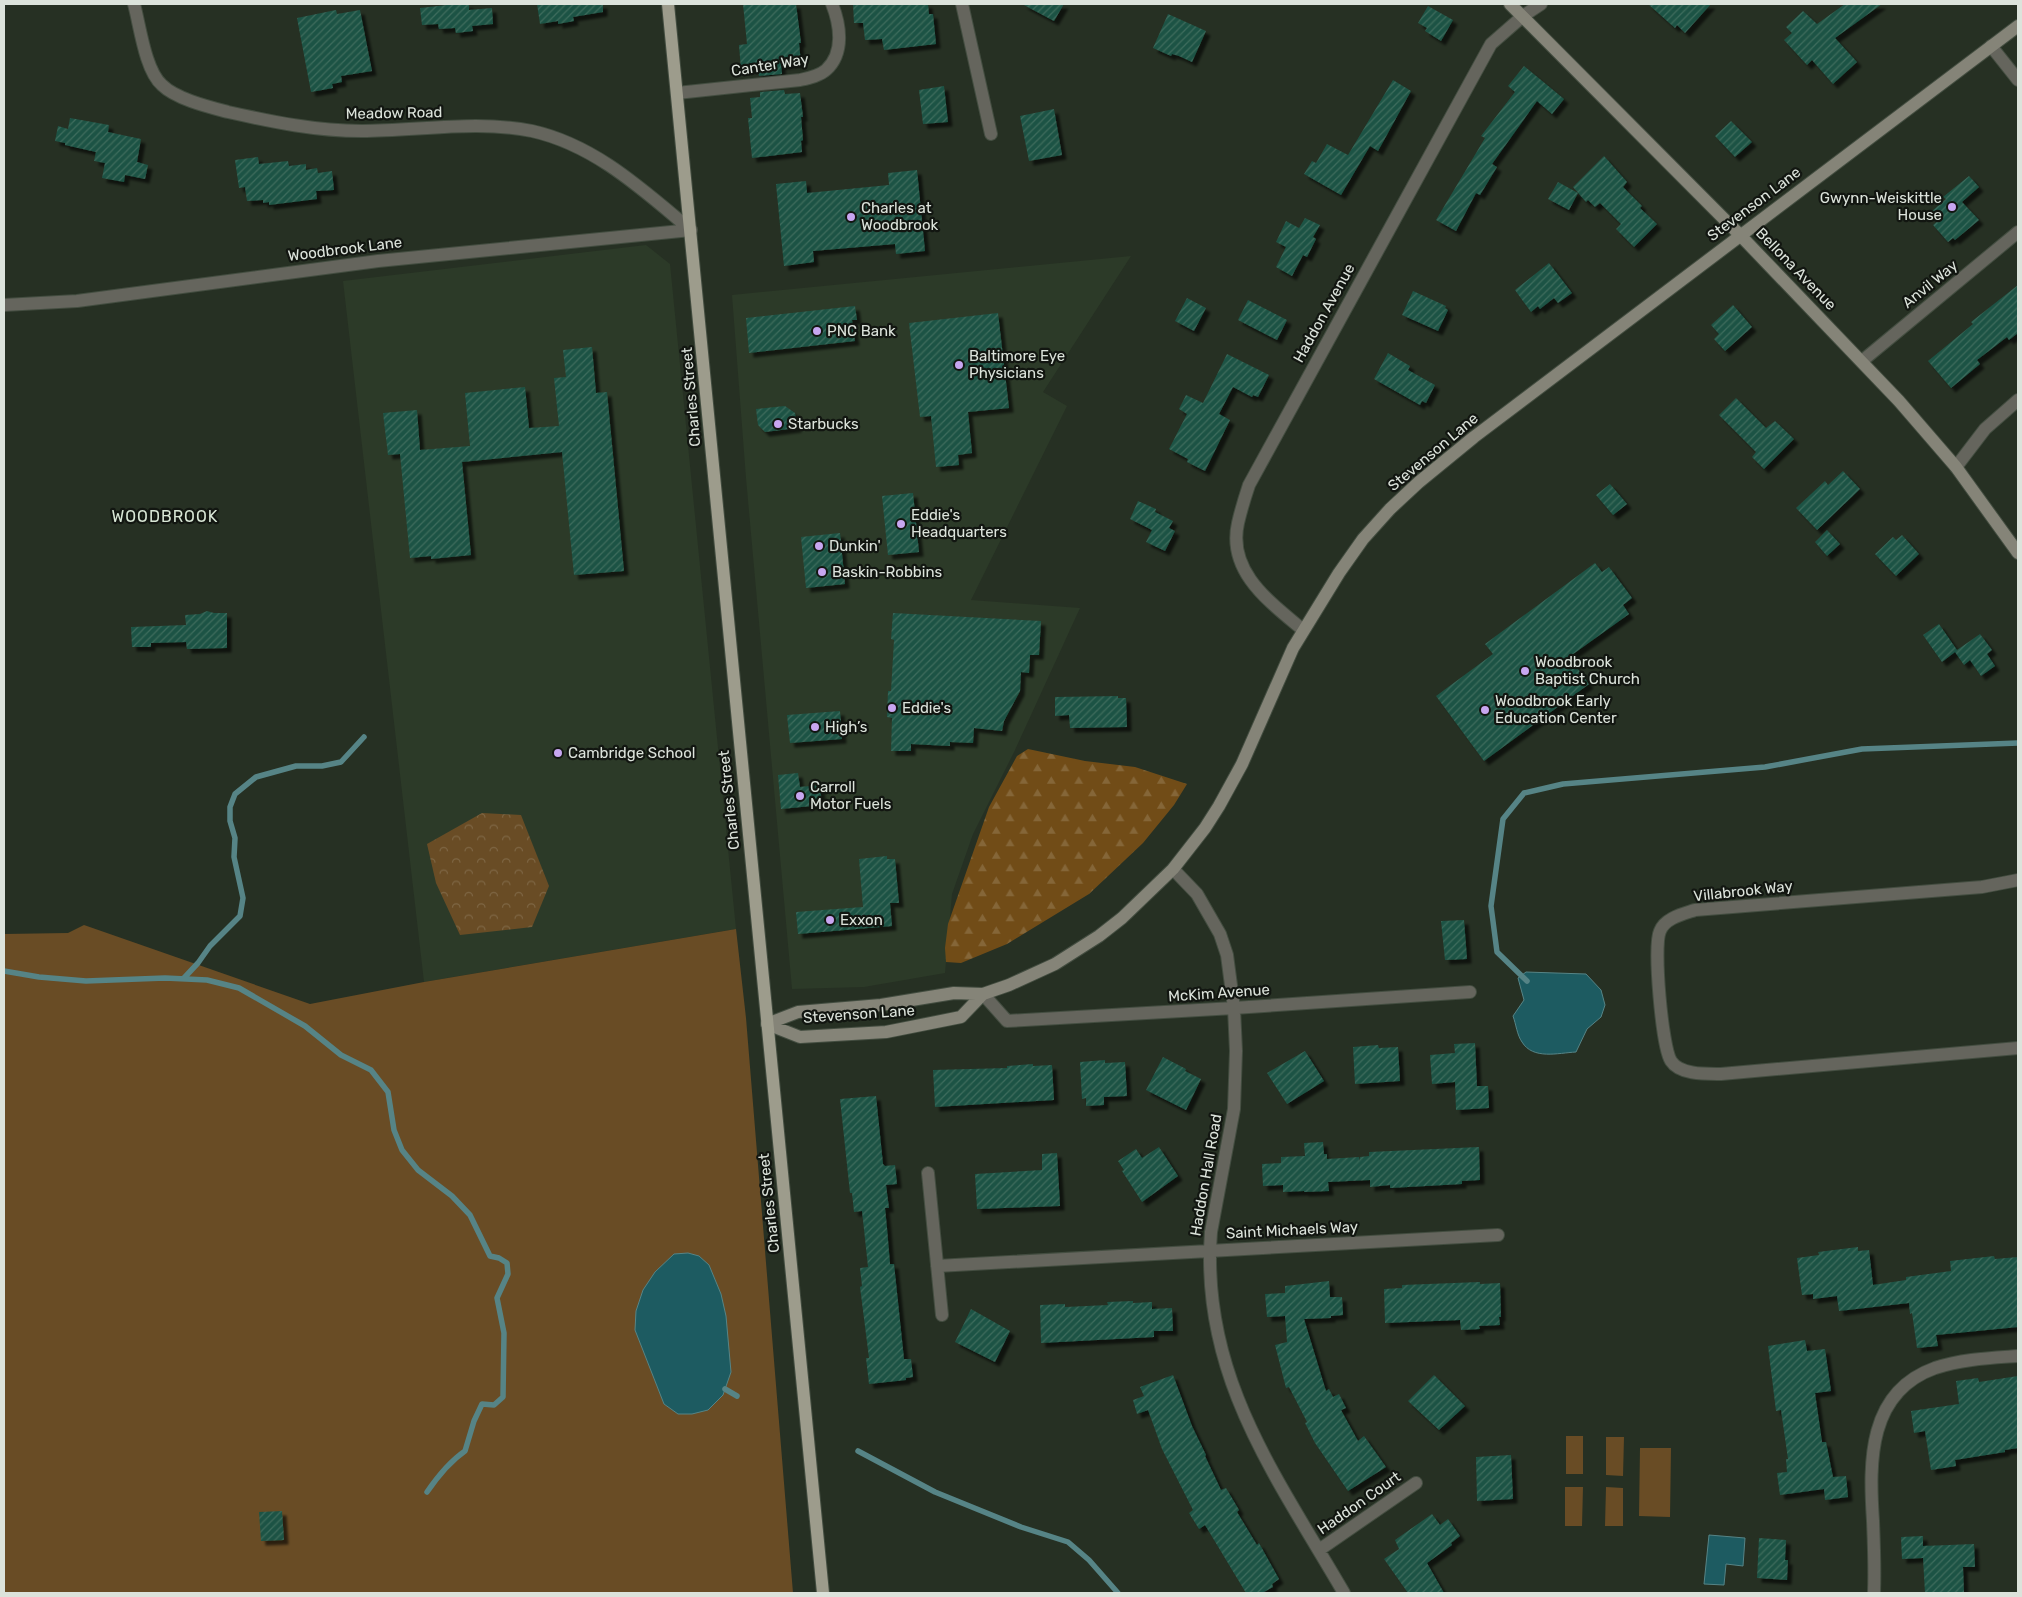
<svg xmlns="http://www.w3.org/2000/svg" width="2022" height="1597" viewBox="0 0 2022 1597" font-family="Rubik,sans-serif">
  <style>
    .built { fill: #2c3a28 }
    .grass { fill: #694c25 }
    .forest { fill: url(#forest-firs) }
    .park { fill: url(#park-crowns) }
    .water { fill: #1d5b61; stroke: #568486 }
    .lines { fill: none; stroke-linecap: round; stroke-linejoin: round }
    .stream { stroke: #568486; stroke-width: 5.5 }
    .building { fill: url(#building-hatch); filter: url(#shadow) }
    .street-casing { stroke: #434d40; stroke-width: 14 }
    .secondary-casing { stroke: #434d40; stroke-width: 14 }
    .primary-casing { stroke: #434d40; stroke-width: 14 }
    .street { stroke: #65655d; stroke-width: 12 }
    .secondary { stroke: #858478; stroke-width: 12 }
    .primary { stroke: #9d9c8c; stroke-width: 12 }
    .poi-dot { fill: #c7a6f0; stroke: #121611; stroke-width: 2 }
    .labels { text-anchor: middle; stroke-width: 4.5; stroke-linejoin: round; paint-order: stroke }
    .street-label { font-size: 15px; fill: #dce3db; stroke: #121611 }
    .poi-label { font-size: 15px; fill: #dce3db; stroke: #121611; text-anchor: start }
    .neighbourhood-label { font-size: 16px; letter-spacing: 1px; fill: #d8e6d5; stroke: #121611 }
  </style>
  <defs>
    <pattern id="forest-firs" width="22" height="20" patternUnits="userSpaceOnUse" patternTransform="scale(1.25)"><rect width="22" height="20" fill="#714c17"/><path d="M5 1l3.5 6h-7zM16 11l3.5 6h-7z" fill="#856638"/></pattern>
    <pattern id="park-crowns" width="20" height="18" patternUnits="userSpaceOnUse" patternTransform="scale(1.25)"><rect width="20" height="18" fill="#694c25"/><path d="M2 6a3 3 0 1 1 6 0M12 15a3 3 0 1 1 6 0" fill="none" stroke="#7e6644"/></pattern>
    <pattern id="building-hatch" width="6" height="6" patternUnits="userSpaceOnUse" patternTransform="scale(1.25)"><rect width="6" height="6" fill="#1e5344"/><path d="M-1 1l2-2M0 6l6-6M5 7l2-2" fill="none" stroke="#3e6c5e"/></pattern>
    <filter id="shadow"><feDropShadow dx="4.5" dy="4.5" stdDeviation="1" flood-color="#0009"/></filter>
  </defs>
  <rect width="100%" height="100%" fill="#263023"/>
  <path class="built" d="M646,245L670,264L736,929L424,982L343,281Z
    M1131,256L1043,392L1067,406L971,600L1080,608L1015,750L973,834L952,894L945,973L864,987L792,989L746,478L732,295Z"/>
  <path class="grass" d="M84,925L310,1004L424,982L736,929L746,1018L793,1593H4V934L68,933Z
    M1566,1436H1583V1474H1566Z
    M1606,1437H1624L1623,1476L1606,1475Z
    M1640,1448H1671L1670,1517L1639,1516Z
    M1565,1487H1583L1582,1526H1565Z
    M1606,1487L1623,1488V1526H1605Z"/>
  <path class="forest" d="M1028,749L1085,761L1135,767L1187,784L1174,805L1143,843L1089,894L1007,944L961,963L946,962L945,948L948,924L989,807L1017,756Z"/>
  <path class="park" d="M482,813L521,815L549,886L532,927L460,935L436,883L427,844Z"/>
  <path class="water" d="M1526,972L1586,974L1601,990L1605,1005L1601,1017L1587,1029L1576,1052C1558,1053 1533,1060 1522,1042C1517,1035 1516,1024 1513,1016L1524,1000L1518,978Z
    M688,1253L699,1256L709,1265L721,1294L726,1316L731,1372L723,1395L708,1410L692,1414H678L664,1404L635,1330L636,1311L643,1290L655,1272L674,1254Z
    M1709,1535L1745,1538L1743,1566L1726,1564L1724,1585L1704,1584Z"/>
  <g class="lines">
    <path class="stream" d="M4,971L39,977L86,981L165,978L207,980L239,988L305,1026L341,1055L371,1070L388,1092L394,1130L402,1150L418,1170L452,1196L470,1215L490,1256L499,1258L507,1263L508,1274L497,1298L504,1333L503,1397L494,1405L482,1404L474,1421L465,1451C449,1462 438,1476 427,1492
      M184,978L198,963L210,946L240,916L243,898L234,857L235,838L230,821V807L235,794L256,777L296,766H322L341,762L364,737
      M1527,981L1497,952L1491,906L1503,819L1524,793L1563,784L1765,767L1862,749L2018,743
      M725,1389L737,1396
      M858,1451L935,1492L1021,1527L1068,1542L1089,1560L1118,1593"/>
  </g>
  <path class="building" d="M447,4H469V10L492,8L493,24L472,26L473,31L456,33L455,28L439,29L438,24L422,25L420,8L447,5Z
    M537,4H603V12L573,17L574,21L558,24V21L540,24Z
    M743,4H796L801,43H799L801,63L781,65L782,74L759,76L758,68L741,70L739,45L747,44Z
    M853,4H928L929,14H933L936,44L884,50L882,39L865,40L863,23H854Z
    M1022,4H1064L1054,21Z
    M1648,4H1711L1685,33L1677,25L1675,28Z
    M1845,4H1882L1835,38L1857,62L1833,84L1812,60L1807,65L1784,40L1792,33L1786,27L1803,11L1817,24Z
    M1428,6L1453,20L1441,41L1425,31L1427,28L1418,23Z
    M336,10L337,14L360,10L372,71L341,76L342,82L332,84L333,88L311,92L297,18Z
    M1168,14L1206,31L1192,62L1179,56L1172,54L1171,56L1153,48Z
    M1524,66L1564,99L1552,114L1537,101L1492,164L1497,167L1480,195L1476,193L1456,231L1436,220L1485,138L1481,136L1515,92L1508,86Z
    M1393,80L1411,91L1378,151L1370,146L1341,195L1304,174L1312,161L1316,163L1327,144L1348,155Z
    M944,86L948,122L923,124L919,90Z
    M784,90L785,94L800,93L803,117H801L803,140L801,141L802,152L752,158L748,118H752L750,98L760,97V92Z
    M1054,109L1062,155L1029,161L1020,116Z
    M70,118L109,125L108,132L141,139L137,162L148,165L145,179L125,175L124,182L102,178L105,163L94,161L96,152L65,145V143L55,141L58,126L68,129Z
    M1731,121L1752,142L1735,157L1715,136Z
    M1604,156L1627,182L1623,187L1642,206L1640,208L1657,224L1634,247L1616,229L1621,224L1600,203L1595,207L1588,200L1586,202L1573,187Z
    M258,157L259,164L288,161L289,166L306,164V170L317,168L318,173L332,171L334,190L316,191L317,199L269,205V202L263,203V200L247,201L245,187L239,188L235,160Z
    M917,170L925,251L896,254L895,244L813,251L814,262L784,266L776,184L806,181L807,193L889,185L888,173Z
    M1969,176L1979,187L1962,202L1979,220L1955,240L1953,238L1948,242L1933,225L1939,220L1931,212L1946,199L1943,197Z
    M1558,182L1578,193L1569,210L1548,199Z
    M1305,218L1320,225L1313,237L1316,239L1307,257L1303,255L1292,276L1276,267L1286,247L1276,242L1286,221L1299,228Z
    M1549,263L1572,293L1558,303L1554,298L1540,309L1538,306L1531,312L1515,290Z
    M2018,285V333L2009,340L2007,337L1977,360L1980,364L1951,388L1928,361L1973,324L1971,322Z
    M1413,291L1446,306L1445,308L1448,310L1438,331L1402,315Z
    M1187,298L1206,308L1194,331L1175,321Z
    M1248,300L1287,320L1277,340L1238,320Z
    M1733,305L1752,327L1725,351L1714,339L1719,334L1711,325Z
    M855,306L857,320H852L855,341L749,353L746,318Z
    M998,313L1009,408L968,412L972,453L958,455L959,465L936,467L931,416L920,417L909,323Z
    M592,347L596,393L607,392L624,571L574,575L562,452L462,462L471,555L431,559V556L410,558L400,454L388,455L383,413L417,410L420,450L470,446L465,393L525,387L529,428L559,426L554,378L566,377L563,350Z
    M1388,353L1410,366L1408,370L1435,385L1426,403L1422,401L1420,405L1374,379Z
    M1227,354L1269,375L1258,397L1253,395L1252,397L1233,387L1219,414L1230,420L1205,471L1187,462L1188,459L1169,449L1187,414L1179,409L1186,395L1203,403Z
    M1736,398L1766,428L1775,421L1794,439L1764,469L1752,457L1756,452L1719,415Z
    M785,406L795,413L797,428L765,432L758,425L756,409Z
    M1843,471L1860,489L1817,530L1796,508L1825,481L1828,485Z
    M1610,484L1627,504L1613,515L1596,495Z
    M913,493L919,552L888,555L882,496Z
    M1138,501L1156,509L1155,512L1173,521L1169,528L1175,531L1165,551L1146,542L1152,530L1130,519Z
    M1827,530L1840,544L1827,556L1815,542Z
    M840,533L845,584L806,588L801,537Z
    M1902,535L1919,554L1896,576L1875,554L1893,537L1896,540Z
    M1595,563L1602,572L1609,567L1632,598L1623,605L1629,614L1569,657L1589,684L1484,761L1436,696L1493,654L1485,644Z
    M207,611L214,613H227V648L187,649L186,642L151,643V647H132L131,627L186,625L185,615L200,614Z
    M893,613L1041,621L1039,655H1030L1029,673L1021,672L1020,691L1004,721L1002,731L974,728L973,743L950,742V746L911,744V751H891L892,718L887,717L888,691H891L894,640L891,639Z
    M1939,624L1957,650L1980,634L1992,650L1987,654L1995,666L1981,676L1970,660L1964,665L1955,652L1942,662L1923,635Z
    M1118,696V698H1126L1127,727L1070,728L1069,715L1055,716V697Z
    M840,711L842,739L790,743L787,715Z
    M798,773L800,787L820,785L822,805L781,809L778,775Z
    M887,856V859H895L899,903H890L892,926L798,934L796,912L863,907L859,859Z
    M1464,920L1467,959L1445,960L1441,921Z
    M1475,1043L1477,1086H1488L1489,1108L1456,1110L1455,1082L1432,1084L1430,1055L1455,1053L1454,1044Z
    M1378,1045L1379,1048L1398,1047L1400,1081L1355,1084L1353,1047Z
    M1305,1051L1324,1081L1287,1104L1267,1073Z
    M1163,1057L1186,1069L1185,1071L1201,1079L1186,1110L1146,1090Z
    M1105,1060V1063L1125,1062L1127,1096L1104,1097V1105L1086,1106V1098L1082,1099L1080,1062Z
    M1033,1064V1066L1052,1065L1054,1100L935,1107L933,1070L1007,1068V1066Z
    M876,1096L883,1164L885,1166L895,1165L897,1184L886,1185L889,1208H885L887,1228L890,1264H894L904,1359H911L913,1377L906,1378V1380L869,1384L866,1358H869L860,1287L862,1286L860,1268L868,1267L862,1211L854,1212L852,1193H850L840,1099Z
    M1323,1142L1324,1154H1327V1159L1359,1157L1360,1161V1157L1369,1156V1152L1479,1147L1480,1180L1462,1181V1184L1390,1188V1185L1370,1187V1180L1328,1182L1329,1191L1304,1192V1191L1283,1192V1185L1263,1186L1262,1164L1281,1163V1157L1305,1156L1304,1143Z
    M1159,1147L1178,1176L1142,1202L1122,1171L1124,1170L1118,1161L1136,1149L1142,1158Z
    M1057,1153L1060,1206L977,1209L975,1174L1042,1170V1154Z
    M1858,1247V1251L1869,1250L1873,1285L1906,1280V1277L1951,1271L1950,1261L1994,1256L1995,1259L2018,1257V1327L1936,1335L1938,1346L1917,1348L1912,1313L1910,1314L1909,1303L1839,1311L1837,1296L1813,1299V1294L1802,1295L1797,1258L1819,1255L1818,1252Z
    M1329,1281L1330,1297H1342L1343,1315L1331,1316V1318L1304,1319L1326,1391L1329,1389L1333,1397L1339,1394L1346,1408L1341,1410L1358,1441L1364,1436L1386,1467L1348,1491L1315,1443L1305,1423L1307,1422L1289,1387L1286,1388L1275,1345L1287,1342L1285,1316L1267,1317L1265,1294L1285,1293V1286Z
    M1480,1282V1284L1500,1283L1501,1317H1499L1500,1325L1479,1326L1480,1329L1461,1330L1460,1320L1385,1323L1384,1289L1402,1288V1285Z
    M1133,1301V1303L1152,1302V1309L1172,1308L1173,1331H1154V1337L1041,1343L1040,1305L1065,1304V1307L1108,1305L1107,1302Z
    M971,1309L1010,1331L995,1362L955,1342Z
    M1805,1340L1807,1351L1825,1349L1831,1391L1815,1393L1822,1442H1826L1833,1477L1846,1476L1848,1497L1825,1500L1824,1489L1780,1495L1777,1473L1787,1472L1786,1459H1788L1781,1410L1776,1411L1768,1346Z
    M1173,1375L1192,1426L1206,1455L1205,1456L1221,1490L1226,1488L1239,1510L1237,1512L1257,1545L1259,1543L1279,1579L1272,1584L1273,1587L1262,1593H1246L1205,1525L1199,1529L1189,1513L1193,1510L1162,1449L1148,1410L1137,1414L1133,1400L1144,1396L1140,1387Z
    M1434,1375L1465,1406L1439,1430L1408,1401Z
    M2018,1376V1448L2005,1450V1452L1955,1460L1956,1466L1931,1470L1925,1431L1914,1433L1911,1411L1959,1404L1956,1381L1978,1378L1979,1382Z
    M1511,1455L1513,1499L1477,1501L1476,1457Z
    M282,1511L284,1540L261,1541L259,1512Z
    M1432,1514L1440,1525L1448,1519L1460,1536L1451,1543L1452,1545L1427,1563L1444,1593H1408L1384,1559L1399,1549L1395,1540Z
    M1923,1536V1546L1974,1544L1975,1567H1963L1964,1593H1925L1923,1558L1902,1559L1901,1537Z
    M1759,1538L1786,1540L1785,1560H1788L1787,1580L1757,1578Z"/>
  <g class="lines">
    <g class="street-casing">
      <path id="street" d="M134,4C140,26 145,70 162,85C176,99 209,107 228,112C273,122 316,131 362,131C417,131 478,120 532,131C595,145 643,190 691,230
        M962,4L991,134
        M1991,46L2018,80
        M677,93L800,80C809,78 819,76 826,70C845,53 840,24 832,4
        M4,305L77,301L378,261L691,230
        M1862,361L2018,232
        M1956,467L1985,429L2018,400
        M1303,630C1270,602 1227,572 1238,523C1241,510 1245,497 1249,485L1491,44L1523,16L1541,4
        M1173,869L1197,894L1220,934L1227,955L1234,1008L1236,1051L1234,1109L1211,1232C1200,1375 1276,1476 1344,1593
        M2018,880L1982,887L1695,910C1683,914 1665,918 1660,931C1653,946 1662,1047 1671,1061C1680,1075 1706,1074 1721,1074L2018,1048
        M983,994L1007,1021L1234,1008L1470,992
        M928,1173L942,1315
        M937,1266L1498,1235
        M1319,1550L1416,1483
        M1874,1593C1875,1569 1874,1545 1873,1521C1869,1461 1868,1392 1935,1368C1962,1359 1990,1358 2018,1356"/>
    </g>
    <g class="secondary-casing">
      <path id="secondary" d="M1510,4L1740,235L1899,401L1956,467L2018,553
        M767,1024L798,1012L881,1005L954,993L983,994L1009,985L1055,964L1099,936L1122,918L1173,869L1205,828L1219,806L1242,764L1293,648L1339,573L1363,539L1390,509L1419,482L1474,437L2018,26
        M767,1024L800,1037L886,1032L961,1017L983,994"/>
    </g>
    <g class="primary-casing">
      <path id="primary" d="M668,4L823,1593"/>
    </g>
    <use href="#street" class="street"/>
    <use href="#secondary" class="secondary"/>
    <use href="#primary" class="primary"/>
  </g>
  <g class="poi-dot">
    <circle cx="1952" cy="207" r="5"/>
    <circle cx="851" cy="217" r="5"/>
    <circle cx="817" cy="331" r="5"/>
    <circle cx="959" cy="365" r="5"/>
    <circle cx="778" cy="424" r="5"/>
    <circle cx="901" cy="524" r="5"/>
    <circle cx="819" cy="546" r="5"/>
    <circle cx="822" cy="572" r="5"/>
    <circle cx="1525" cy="671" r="5"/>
    <circle cx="892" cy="708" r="5"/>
    <circle cx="1485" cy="710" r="5"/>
    <circle cx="815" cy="727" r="5"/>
    <circle cx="558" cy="753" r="5"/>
    <circle cx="800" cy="796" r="5"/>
    <circle cx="830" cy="920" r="5"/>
  </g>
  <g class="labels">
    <g class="street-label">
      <text transform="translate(770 65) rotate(-9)" y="5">Canter Way</text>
      <text transform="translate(394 113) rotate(-1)" y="5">Meadow Road</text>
      <text transform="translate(1754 204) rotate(-37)" y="5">Stevenson Lane</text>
      <text transform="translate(345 249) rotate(-7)" y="5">Woodbrook Lane</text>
      <text transform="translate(1796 269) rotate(46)" y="5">Bellona Avenue</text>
      <text transform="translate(1930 284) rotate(-39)" y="5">Anvil Way</text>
      <text transform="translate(1324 313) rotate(-61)" y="5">Haddon Avenue</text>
      <text transform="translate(691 397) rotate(-95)" y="5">Charles Street</text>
      <text transform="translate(1433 452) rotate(-40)" y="5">Stevenson Lane</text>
      <text transform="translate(729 800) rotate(-96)" y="5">Charles Street</text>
      <text transform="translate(1743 891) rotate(-6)" y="5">Villabrook Way</text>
      <text transform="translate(1219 993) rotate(-4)" y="5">McKim Avenue</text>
      <text transform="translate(859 1014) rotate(-4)" y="5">Stevenson Lane</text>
      <text transform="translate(1206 1175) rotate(-80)" y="5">Haddon Hall Road</text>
      <text transform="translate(769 1203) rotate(-96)" y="5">Charles Street</text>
      <text transform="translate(1292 1230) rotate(-3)" y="5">Saint Michaels Way</text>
      <text transform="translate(1359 1503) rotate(-35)" y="5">Haddon Court</text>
    </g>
    <g class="poi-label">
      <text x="1942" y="203" text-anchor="end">Gwynn-Weiskittle<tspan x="1942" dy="17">House</tspan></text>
      <text x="861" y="213">Charles at<tspan x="861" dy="17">Woodbrook</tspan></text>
      <text x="827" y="336">PNC Bank</text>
      <text x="969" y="361">Baltimore Eye<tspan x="969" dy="17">Physicians</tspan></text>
      <text x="788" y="429">Starbucks</text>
      <text x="911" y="520">Eddie's<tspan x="911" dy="17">Headquarters</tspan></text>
      <text x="829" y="551">Dunkin'</text>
      <text x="832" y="577">Baskin-Robbins</text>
      <text x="1535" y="667">Woodbrook<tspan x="1535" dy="17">Baptist Church</tspan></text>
      <text x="1495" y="706">Woodbrook Early<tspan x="1495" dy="17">Education Center</tspan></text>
      <text x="902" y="713">Eddie's</text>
      <text x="825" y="732">High’s</text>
      <text x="568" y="758">Cambridge School</text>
      <text x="810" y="792">Carroll<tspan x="810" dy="17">Motor Fuels</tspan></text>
      <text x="840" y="925">Exxon</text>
    </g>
    <g class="neighbourhood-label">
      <text x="165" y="522">WOODBROOK</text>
    </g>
  </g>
  <rect width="2022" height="1597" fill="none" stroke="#dce3db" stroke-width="10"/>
</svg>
